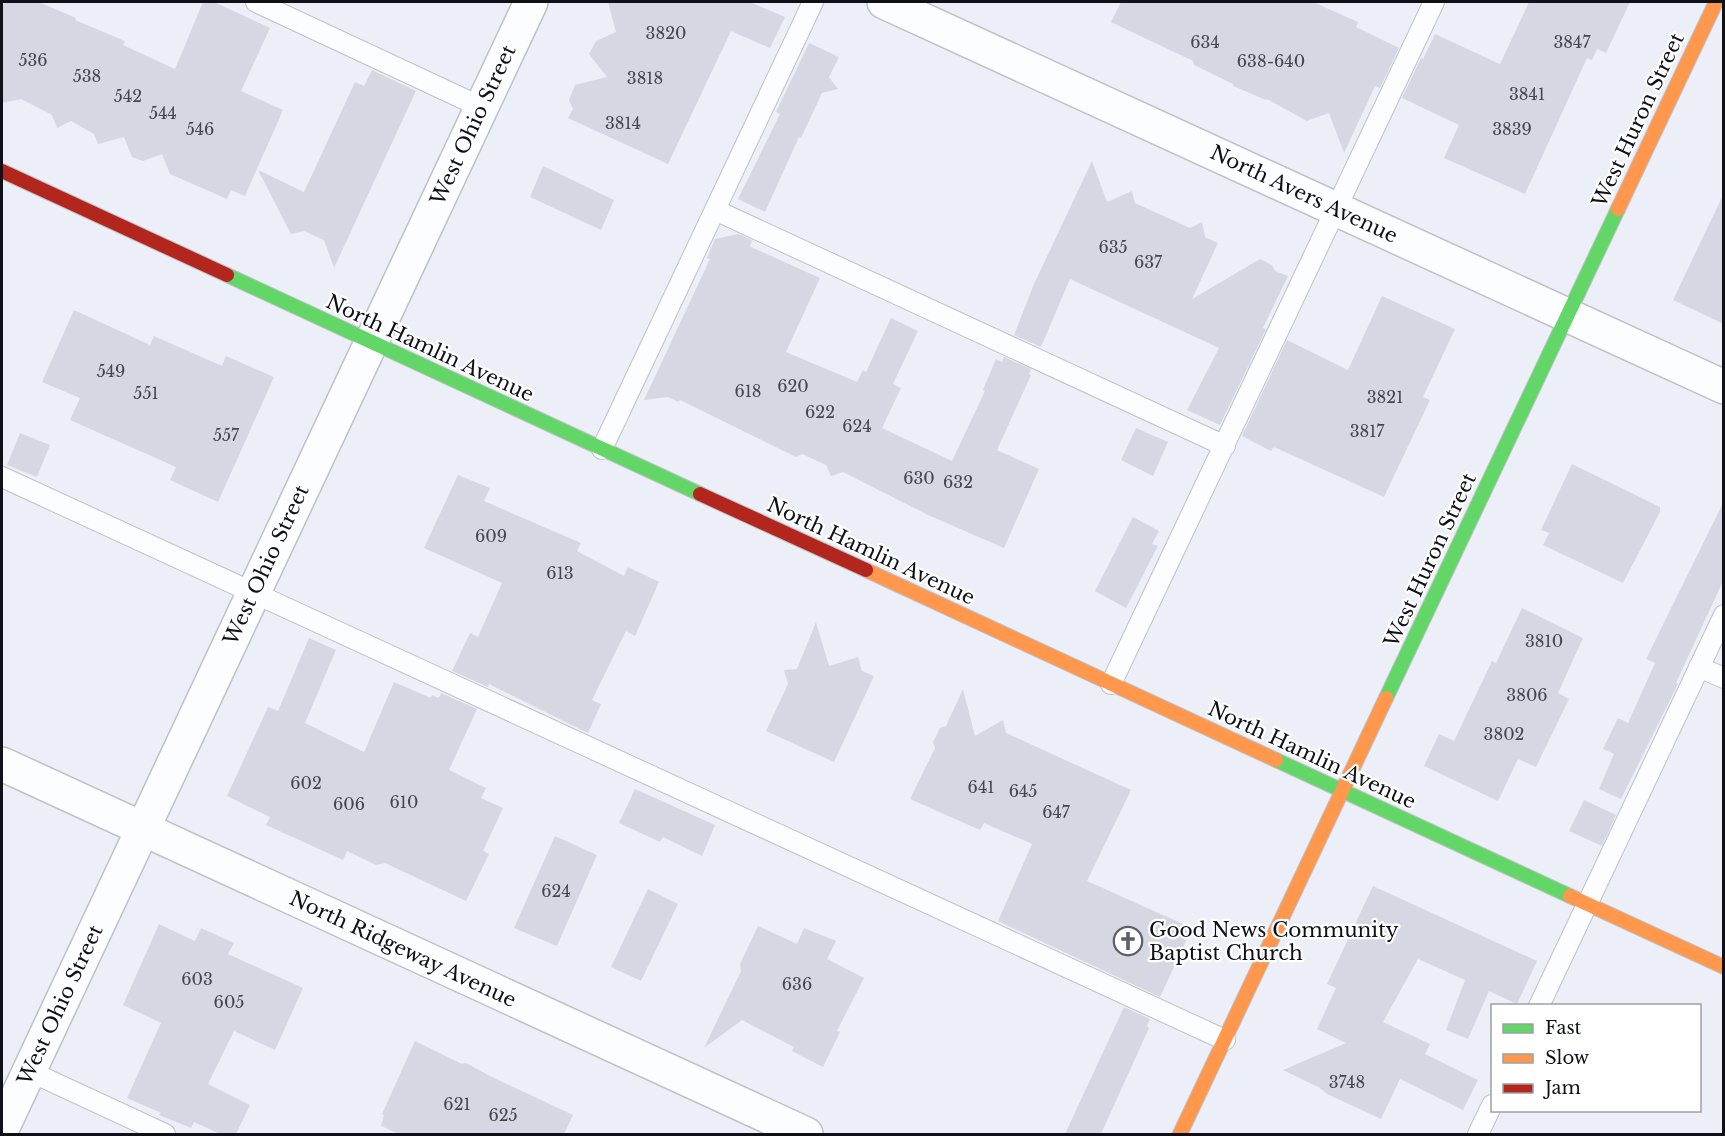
<svg xmlns="http://www.w3.org/2000/svg" width="1725" height="1136" viewBox="0 0 1725 1136" font-family="'Libre Baskerville',serif">
  <style>
    .building { fill: #d5d8e2 }
    .lines { fill: none; stroke-linecap: round; stroke-linejoin: round }
    .lane-casing { stroke: #bec1c8; stroke-width: 22 }
    .street-casing { stroke: #bec1c8; stroke-width: 36 }
    .fast-casing { stroke: #bec1c8; stroke-width: 16 }
    .slow-casing { stroke: #bec1c8; stroke-width: 16 }
    .jam-casing { stroke: #bec1c8; stroke-width: 16 }
    .lane { stroke: #fcfdfe; stroke-width: 20 }
    .street { stroke: #fcfdfe; stroke-width: 33 }
    .fast { stroke: #63d668; stroke-width: 14 }
    .slow { stroke: #ff974d; stroke-width: 14 }
    .jam { stroke: #b3261e; stroke-width: 14 }
    .labels { text-anchor: middle; stroke-width: 4.5; stroke-linejoin: round; paint-order: stroke }
    .number-label { font-size: 16px; fill: #44464e }
    .street-label { font-size: 20px; fill: #0f1119; stroke: #fff }
    .poi-label { font-size: 20px; fill: #0f1119; stroke: #fff; text-anchor: start }
  </style>
  <rect width="100%" height="100%" fill="#eceff7"/>
  <path class="building" d="M2,2H39L76,18L75,20L125,41L123,45L175,69L203,2H214L270,28L241,91L283,110L245,196L231,190L227,199L170,174L162,154L143,161L132,157L124,137L98,144L94,134L71,121L57,128L52,115L21,99L2,103Z
    M608,2H750L785,17L770,48L731,31L668,164L568,118L573,109L569,100L575,85L607,77L589,54L596,41L616,32Z
    M1121,2H1313L1358,22L1356,27L1399,48L1380,88L1375,86L1344,153L1329,113L1307,121L1267,99L1266,100L1233,86V84L1194,65L1193,61L1111,22Z
    M1529,2H1630L1606,53L1597,49L1592,60L1587,58L1525,194L1444,158L1459,125L1402,98L1421,58L1423,59L1435,34L1500,64Z
    M809,43L839,57L829,77L838,89L822,93L801,138L799,137L765,212L738,199L780,114L776,112Z
    M372,70L416,91L334,268L324,240L304,231L291,234L258,170L304,192L355,82L364,86Z
    M1092,161L1107,202L1132,191L1135,203L1190,228L1202,222L1205,237L1218,243L1192,299L1260,259L1272,265L1275,271L1288,276L1263,328L1266,329L1220,425L1187,410L1219,348L1070,279L1041,347L1014,335L1034,284Z
    M543,166L614,200L601,230L530,197Z
    M1724,193V324L1673,300Z
    M738,234L752,240L750,246L751,247L820,278L786,352L857,382L863,370L866,372L891,318L918,331L893,384L901,388L882,428L952,461L985,391L983,390L996,359L1002,362L1004,357L1031,369L1029,374L1031,375L997,450L1039,469L1004,548L928,515L843,472L831,476L826,465L802,454L796,457L680,400L679,402L667,397L644,400L710,259L707,258L715,239Z
    M1382,296L1455,329L1423,397L1430,400L1384,497L1274,447L1271,451L1242,436L1287,340L1348,370Z
    M74,310L150,345L154,336L222,366L226,356L274,377L218,502L170,480L176,467L70,420L80,398L42,382Z
    M1136,428L1168,442L1153,476L1121,460Z
    M20,433L50,445L37,477L7,465Z
    M1572,464L1660,507V512L1623,583L1543,545L1549,533L1541,530Z
    M458,475L490,488L484,501L581,543L577,551L624,576L628,567L659,582L635,636L626,631L592,700L601,704L588,733L489,684L488,687L452,671L470,633L478,637L502,583L424,548Z
    M1724,501V579L1676,683L1678,684L1621,799L1599,789L1614,754L1603,749L1618,718L1628,723L1655,663L1646,659Z
    M1133,517L1159,531L1152,544L1158,546L1126,608L1095,591Z
    M1522,608L1583,638L1558,693L1569,699L1536,767L1518,759L1498,801L1424,766L1439,734L1454,741L1492,661L1496,663Z
    M816,622L829,666L858,657L862,671L874,676L834,762L766,731L788,684L784,670L797,669Z
    M309,638L336,650L305,723L364,752L394,682L431,698L432,695L439,698L441,693L477,709L449,770L486,788L481,798L503,808L483,851L489,854L466,901L385,863L376,865L347,851L343,860L266,825L270,817L227,796L268,707L278,711Z
    M963,689L975,736L1003,720L1006,733L1131,790L1087,881L1192,928L1160,997L998,921L1032,844L984,823L980,830L910,799L935,748L933,742L940,728L946,726Z
    M635,789L715,825L702,856L663,837L660,842L619,823Z
    M1584,800L1616,815L1602,846L1569,831Z
    M555,836L597,855L557,946L514,928Z
    M1373,886L1537,961L1517,1004L1489,991L1468,1039L1446,1030L1465,980L1418,959L1383,1022L1430,1044L1425,1054L1478,1080L1463,1110L1400,1079L1381,1119L1327,1094L1320,1088L1283,1070L1346,1043L1317,1029L1336,988L1327,984Z
    M648,889L678,904L641,981L611,967Z
    M159,924L195,941L201,928L234,943L228,954L303,988L275,1050L234,1031L208,1084L250,1105L236,1134H220L194,1122L191,1128L159,1115L161,1113L127,1098L161,1023L123,1005Z
    M758,926L797,944L804,928L836,941L827,959L864,978L837,1031L840,1032L823,1067L792,1051L794,1047L742,1020L704,1048L741,971L740,964Z
    M1124,1007L1150,1019L1147,1026L1149,1028L1101,1134H1065Z
    M415,1041L462,1064L466,1063L490,1076L573,1115L564,1134H399L381,1126L384,1115L382,1114Z"/>
  <g class="lines">
    <g class="lane-casing">
      <path id="lane" d="M256,2L481,107
        M715,210L1225,446
        M602,449L813,2
        M2,477L1225,1040
        M1699,667L1724,678
        M1111,684L1434,2
        M1539,1006L1724,615
        M29,1071L165,1134
        M1478,1134L1492,1105"/>
    </g>
    <g class="street-casing">
      <path id="street" d="M884,2L1724,387
        M2,764L806,1134
        M2,1129L531,2"/>
    </g>
    <g class="fast-casing">
      <path id="fast" d="M227,275L700,494
        M1386,698L1618,209
        M1276,760L1570,896"/>
    </g>
    <g class="slow-casing">
      <path id="slow" d="M1618,209L1716,2
        M866,570L1276,760
        M1570,896L1724,967
        M1180,1134L1386,698"/>
    </g>
    <g class="jam-casing">
      <path id="jam" d="M2,171L227,275
        M700,494L866,570"/>
    </g>
    <use href="#lane" class="lane"/>
    <use href="#street" class="street"/>
    <use href="#fast" class="fast"/>
    <use href="#slow" class="slow"/>
    <use href="#jam" class="jam"/>
  </g>
  <defs>
    <g id="church-ring" transform="scale(1.5)"><circle r="9.5" fill="#fff" stroke="#5c5f67" stroke-width="1.5"/><path d="M-1.2-6h2.4v3.5h3.3v2.4h-3.3V6h-2.4V-.1h-3.3v-2.4h3.3Z" fill="#5c5f67"/></g>
  </defs>
  <g fill-rule="evenodd">
    <use href="#church-ring" x="1128" y="941"/>
  </g>
  <g class="labels">
    <g class="number-label">
      <text x="666" y="39">3820</text>
      <text x="1205" y="48">634</text>
      <text x="1572" y="48">3847</text>
      <text x="33" y="66">536</text>
      <text x="1271" y="67">638-640</text>
      <text x="87" y="82">538</text>
      <text x="645" y="84">3818</text>
      <text x="1527" y="100">3841</text>
      <text x="128" y="102">542</text>
      <text x="163" y="119">544</text>
      <text x="623" y="129">3814</text>
      <text x="200" y="135">546</text>
      <text x="1512" y="135">3839</text>
      <text x="1113" y="253">635</text>
      <text x="1148" y="268">637</text>
      <text x="111" y="377">549</text>
      <text x="793" y="392">620</text>
      <text x="748" y="397">618</text>
      <text x="146" y="399">551</text>
      <text x="1385" y="403">3821</text>
      <text x="820" y="418">622</text>
      <text x="857" y="432">624</text>
      <text x="1367" y="437">3817</text>
      <text x="226" y="441">557</text>
      <text x="919" y="484">630</text>
      <text x="958" y="488">632</text>
      <text x="491" y="542">609</text>
      <text x="560" y="579">613</text>
      <text x="1544" y="647">3810</text>
      <text x="1527" y="701">3806</text>
      <text x="1504" y="740">3802</text>
      <text x="306" y="789">602</text>
      <text x="981" y="793">641</text>
      <text x="1023" y="797">645</text>
      <text x="404" y="808">610</text>
      <text x="349" y="810">606</text>
      <text x="1056" y="818">647</text>
      <text x="556" y="897">624</text>
      <text x="197" y="985">603</text>
      <text x="797" y="990">636</text>
      <text x="229" y="1008">605</text>
      <text x="1347" y="1088">3748</text>
      <text x="457" y="1110">621</text>
      <text x="503" y="1121">625</text>
    </g>
    <g class="street-label">
      <text transform="translate(1638 120) rotate(-65)" y="7">West Huron Street</text>
      <text transform="translate(473 125) rotate(-65)" y="7">West Ohio Street</text>
      <text transform="translate(1304 194) rotate(25)" y="7">North Avers Avenue</text>
      <text transform="translate(430 348) rotate(25)" y="7">North Hamlin Avenue</text>
      <text transform="translate(871 551) rotate(25)" y="7">North Hamlin Avenue</text>
      <text transform="translate(1430 560) rotate(-65)" y="7">West Huron Street</text>
      <text transform="translate(266 565) rotate(-65)" y="7">West Ohio Street</text>
      <text transform="translate(1312 755) rotate(25)" y="7">North Hamlin Avenue</text>
      <text transform="translate(403 949) rotate(25)" y="7">North Ridgeway Avenue</text>
      <text transform="translate(60 1005) rotate(-65)" y="7">West Ohio Street</text>
    </g>
    <g class="poi-label">
      <text x="1149" y="937">Good News Community<tspan x="1149" dy="23">Baptist Church</tspan></text>
    </g>
  </g>
  <rect width="1725" height="1136" fill="none" stroke="#0f1119" stroke-width="6"/>
  <rect x="1491" y="1004" width="210" height="108" fill="#ffffff" stroke="#9fa0a3" stroke-width="1.5"/>
  <rect x="1503" y="1024" width="30" height="9" fill="#63d668" stroke="#9fa0a3" stroke-width="1.5"/>
  <text x="1545" y="1034" font-size="18" fill="#0f1119">Fast</text>
  <rect x="1503" y="1054" width="30" height="9" fill="#ff974d" stroke="#9fa0a3" stroke-width="1.5"/>
  <text x="1545" y="1064" font-size="18" fill="#0f1119">Slow</text>
  <rect x="1503" y="1084" width="30" height="9" fill="#b3261e" stroke="#9fa0a3" stroke-width="1.5"/>
  <text x="1545" y="1094" font-size="18" fill="#0f1119">Jam</text>
</svg>
